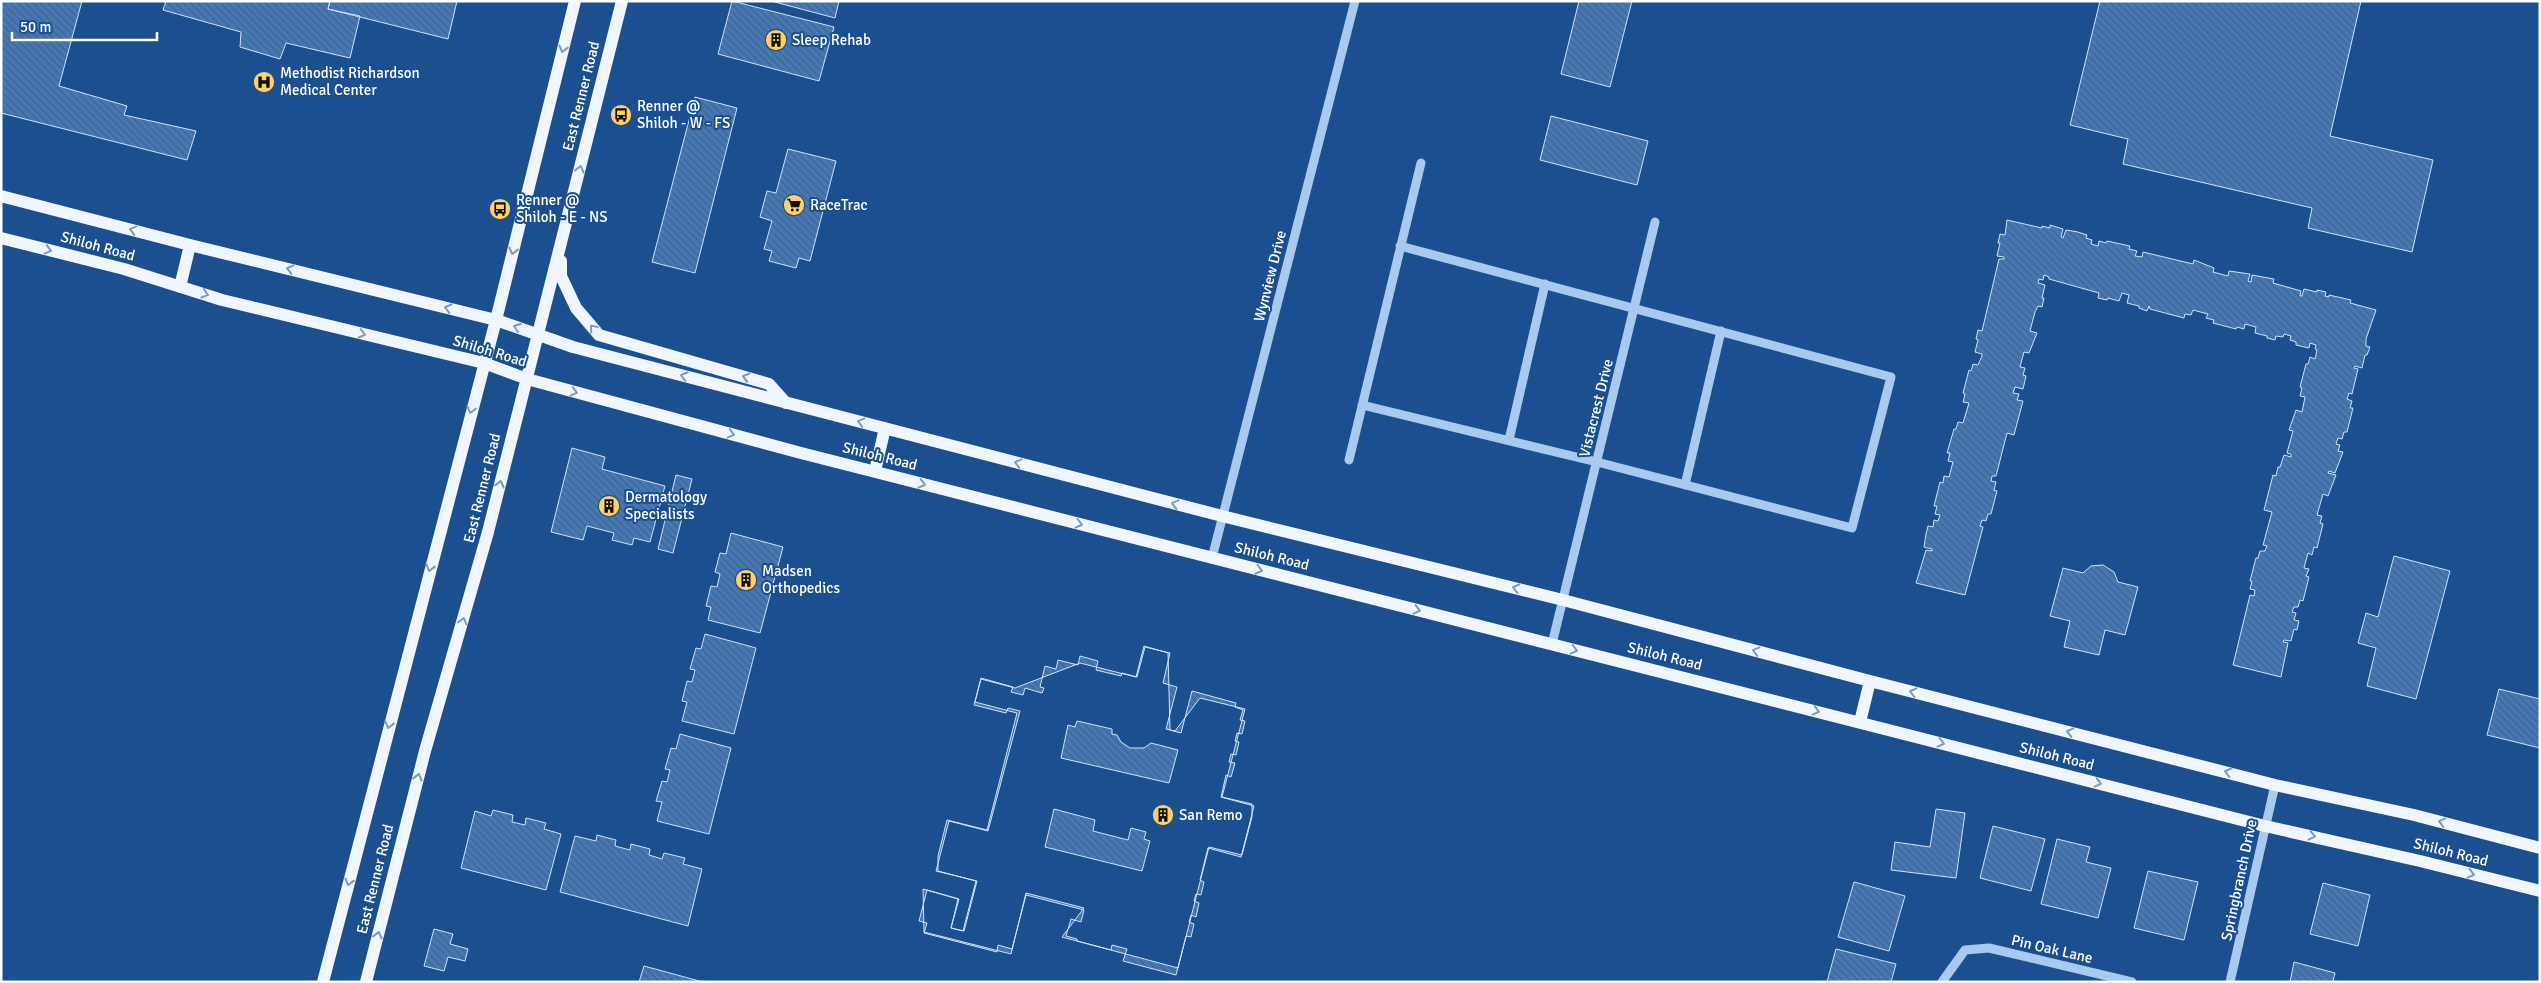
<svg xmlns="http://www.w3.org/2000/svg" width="2541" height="983" viewBox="0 0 2541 983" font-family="Signika,sans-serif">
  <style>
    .building { fill: url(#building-back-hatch); stroke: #cfe3fa; fill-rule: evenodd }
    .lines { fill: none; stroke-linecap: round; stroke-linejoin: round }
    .minor { stroke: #a9c9ee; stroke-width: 9 }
    .major { stroke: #f0f6ff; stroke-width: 12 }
    .oneway { stroke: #7b9ac1 }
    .labels { text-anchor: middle; stroke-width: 4; stroke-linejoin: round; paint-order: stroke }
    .poi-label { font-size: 15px; fill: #fff; stroke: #1b4f8f; text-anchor: start }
    .street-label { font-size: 15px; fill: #fff; stroke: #1b4f8f }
  </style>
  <defs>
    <pattern id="building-back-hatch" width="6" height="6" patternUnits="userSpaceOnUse" patternTransform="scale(1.25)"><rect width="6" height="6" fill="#4478b7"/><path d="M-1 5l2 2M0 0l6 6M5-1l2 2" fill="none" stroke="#486282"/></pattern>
  </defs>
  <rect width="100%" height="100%" fill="#1b4f8f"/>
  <path class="building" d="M1,1H82L59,86L127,106L124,115L196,131L187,160L1,113Z
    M166,1H330L328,9L360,16L350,58L286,43L280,59L240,47L241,32L163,10Z
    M330,1H457L448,39L328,9Z
    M732,1L834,27L819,81L718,54Z
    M771,1H839L835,18Z
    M1579,1H1632L1610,87L1561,74Z
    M2100,1H2361L2330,136L2433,160L2412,252L2308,228L2312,208L2123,164L2128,139L2070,125Z
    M695,97L737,108L695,273L652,262Z
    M1551,116L1648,141L1637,185L1540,160Z
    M788,149L836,161L810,261L799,258L796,268L769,261L772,251L764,249L772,221L760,217L767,191L776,193Z
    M2007,220L2042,228V226L2050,228V225L2063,229L2061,237L2063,238L2066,230L2078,232L2087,235L2086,238L2092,240L2091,244L2098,246L2099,241L2106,243L2107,241L2130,246L2129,249L2137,251L2135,256L2142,257L2143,252L2193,264L2194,260L2214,268L2213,272L2228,276L2229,271L2250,274L2248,281L2251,282L2252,275L2274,279L2273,283L2301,291L2300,296H2302L2304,289L2317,292V290L2326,292L2325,296L2329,297V295L2351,300L2350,303L2376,310L2366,339V346L2370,347L2367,355H2365L2362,368L2355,366L2354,368L2358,369L2352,394L2349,393L2347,399L2352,401L2350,408H2353L2347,432H2344L2342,439L2338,438L2336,444L2340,445L2338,451L2343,452L2335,473L2329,471L2328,473L2336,475L2328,496L2323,494L2317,515L2322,516L2320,523L2323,524L2317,548L2314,547L2312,555L2308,553L2304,568L2309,569L2306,576L2309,577L2303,601L2300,600L2298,607H2294L2292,612L2296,613L2294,620L2299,621L2297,630L2294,629L2291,641L2284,640L2283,642L2288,643L2281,677L2233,665L2250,595L2254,596L2255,590L2250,589L2252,581H2250L2256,558H2258L2260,551H2265L2267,546L2263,545L2272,512L2264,510L2273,475L2276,476L2278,467H2280L2284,455L2291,457V454L2287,453L2293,431L2289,430L2296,410L2302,412L2305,397L2300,396L2302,388L2300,387L2306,364H2308L2310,357L2315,359L2317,350L2315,349L2316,345L2310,343L2309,348L2296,345V342L2290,340L2291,336L2284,334L2283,337L2276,336L2275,340L2267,338V336L2255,333L2256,327L2245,324L2244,329L2237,327L2236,329L2213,323L2214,320L2206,318L2208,314L2193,310L2191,315L2185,314L2184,318L2150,309L2149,306L2147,311L2139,308V306L2127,303L2129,295L2122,293L2119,301L2108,298L2107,300L2098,298L2099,293L2049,279V277L2044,275L2043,280L2039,279L2038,283L2045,285L2042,298H2044L2042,307L2038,306L2035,312L2030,331L2037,333L2029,353L2024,352L2020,367L2025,368L2023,375L2026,376L2023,389L2015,387L2013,393L2019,394L2017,400L2023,401L2014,435L2007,433L1996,476H1992L1991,481L1996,482L1994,490L1997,491L1991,514H1988L1986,521L1982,520L1980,526L1983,527L1965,595L1916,583L1926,550L1932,551V549L1924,547L1926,534L1928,526L1933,527L1934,520L1938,521L1940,515L1935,514L1937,506H1934L1940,482L1943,483L1944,476L1949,477L1953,462L1948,461L1950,453H1947L1954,429H1956L1958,422L1963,423L1969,403L1963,402L1965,394L1963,393L1969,370L1971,371L1973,364L1978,365L1982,356V354L1975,352L1978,340L1976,339L1978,330L1982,331L1999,259H2004V257L1997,256L2000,243H1998L2000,234L2005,235Z
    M572,448L605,457L602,469L665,486L650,542L634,538L632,545L612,540L614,533L587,526L583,540L551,532Z
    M676,475L692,479L673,553L658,549Z
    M731,533L783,547L760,633L708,620L711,607L706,606L711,586L717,587L720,574L715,572L720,553L726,554Z
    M2394,556L2450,571L2416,699L2367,686L2376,648L2358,643L2366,613L2378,617Z
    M2103,565L2114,572L2118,582L2138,587L2125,635L2105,630L2099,655L2064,647L2070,621L2050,616L2063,568L2083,573L2091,566Z
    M705,634L756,648L734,734L682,721L687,702L682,701L687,681L692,682L695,670L690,669L696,648L701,649Z
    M1144,646L1168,653L1170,730L1175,731L1200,698L1245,709L1222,797L1252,804V817L1242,855L1209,847L1178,968L1062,937L1084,908L1026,893L1011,954L924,932L923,889L958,899L951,928L963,931L976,881L938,871V856L947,820L987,830L1017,713L975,702L981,679L1015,688L1080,663L1136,677Z
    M1145,647L1170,653L1163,683L1177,687L1166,729L1181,733L1192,691L1236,703L1235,707L1243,710L1240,720L1245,721L1242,734L1237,733L1235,741L1239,742L1236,755L1231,754L1229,762L1235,763L1231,777L1226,775L1221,797L1254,806L1241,857L1208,848L1200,880L1204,882L1201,895L1196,894L1194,901L1199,903L1196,917L1191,915L1189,922L1194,924L1191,937L1186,936L1176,975L1123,961L1127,949L1112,945L1111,950L1077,941V939L1066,936L1071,919L1081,922L1084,910L1026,895L1012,949L998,945L997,952L924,933L927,923L919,921L927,890L959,899L951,928L964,931L977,881L936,871L949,821L988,831L1020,711L1008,708L1006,713L974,705L981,678L1013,687L1011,692L1023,695L1025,688L1042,693L1044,688L1040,687L1045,666L1056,669L1058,660L1078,665L1080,656L1098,661L1096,670L1121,676L1122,673L1137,677ZM1077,721L1112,729V734L1117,735L1121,742L1130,748H1144L1151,743L1178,750L1169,783L1061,758L1068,725L1075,727ZM1054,809L1095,820L1093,831L1128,840L1131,828L1146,832L1144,839L1150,841L1142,871L1045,847Z
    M2499,689L2540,699V748L2487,735Z
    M680,734L731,748L709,834L657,821L662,802L656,801L662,781L667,782L670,770L665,769L671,748L676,749Z
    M1936,809L1965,813L1956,878L1891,870L1895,842L1930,847Z
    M493,810L513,815L512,822L525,825L526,818L546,823L544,829L561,834L546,890L461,868L475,811L491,816Z
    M1993,826L2045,839L2031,891L1980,878Z
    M597,835L616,840L615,846L630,850L631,844L650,849L649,855L662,859L664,853L685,858L683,864L702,869L688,926L560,892L575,836L596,841Z
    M2057,839L2090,847L2086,862L2111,868L2098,918L2041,904Z
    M2148,871L2198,882L2184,940L2134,928Z
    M1854,882L1905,896L1889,951L1838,937Z
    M2323,883L2370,895L2358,946L2310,934Z
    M434,929L453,934L450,944L468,949L465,961L448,957L444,971L424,966Z
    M1836,949L1896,964L1891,982H1827Z
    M2294,962L2335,973L2333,981L2338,982H2290Z
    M644,966L703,982H639Z"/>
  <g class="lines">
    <path class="minor" d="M1362,405L1597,462L1852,528L1891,377L1400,246
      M1509,440L1545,284
      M1349,460L1421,163
      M1685,485L1721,331
      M1212,558L1355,1
      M1552,644L1655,222
      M1942,982L1965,950L1989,948L2132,982
      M2230,982L2275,785"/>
    <path class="major" d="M1,196L190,245L496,320L573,347L1222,516L1563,600L1870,681L2275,785L2414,815L2540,848
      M1,238L124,269L222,300L484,363L527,379L801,453L2265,826L2420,861L2540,891
      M561,261V276L576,308L599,335L769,384L786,403
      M180,287L190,245
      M875,471L885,428
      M1860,722L1870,681
      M323,982L496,320L575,1
      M366,982L425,751L488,532L622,1"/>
  </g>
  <defs><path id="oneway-chevron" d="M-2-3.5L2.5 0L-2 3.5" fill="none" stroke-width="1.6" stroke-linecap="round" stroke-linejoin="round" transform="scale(1.25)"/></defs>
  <g class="oneway">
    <use href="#oneway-chevron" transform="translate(563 49) rotate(104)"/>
    <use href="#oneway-chevron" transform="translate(580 169) rotate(-76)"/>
    <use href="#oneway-chevron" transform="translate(133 230) rotate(-165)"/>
    <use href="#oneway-chevron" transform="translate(48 250) rotate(15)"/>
    <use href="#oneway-chevron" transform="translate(513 251) rotate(104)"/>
    <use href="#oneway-chevron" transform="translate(290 269) rotate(-166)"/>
    <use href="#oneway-chevron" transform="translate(205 294) rotate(16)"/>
    <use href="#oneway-chevron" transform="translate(448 308) rotate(-166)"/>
    <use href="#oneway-chevron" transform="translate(517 327) rotate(-160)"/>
    <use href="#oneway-chevron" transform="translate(593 328) rotate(-130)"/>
    <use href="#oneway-chevron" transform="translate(362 334) rotate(14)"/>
    <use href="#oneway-chevron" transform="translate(684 376) rotate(-165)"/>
    <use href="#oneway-chevron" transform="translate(746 377) rotate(-164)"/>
    <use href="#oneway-chevron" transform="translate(574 392) rotate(15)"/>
    <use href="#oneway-chevron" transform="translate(471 410) rotate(105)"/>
    <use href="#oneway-chevron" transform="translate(861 422) rotate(-165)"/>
    <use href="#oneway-chevron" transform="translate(731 434) rotate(15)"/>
    <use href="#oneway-chevron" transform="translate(1018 463) rotate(-165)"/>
    <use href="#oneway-chevron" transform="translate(500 484) rotate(-76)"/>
    <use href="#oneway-chevron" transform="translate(922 484) rotate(14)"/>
    <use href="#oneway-chevron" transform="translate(1175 504) rotate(-165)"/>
    <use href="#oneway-chevron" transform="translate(1079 524) rotate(14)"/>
    <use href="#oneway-chevron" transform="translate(430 568) rotate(104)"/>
    <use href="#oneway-chevron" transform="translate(1259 570) rotate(14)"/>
    <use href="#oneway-chevron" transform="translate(1516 588) rotate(-166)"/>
    <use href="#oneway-chevron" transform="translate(1417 610) rotate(14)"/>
    <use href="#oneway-chevron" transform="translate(463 621) rotate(-74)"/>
    <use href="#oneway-chevron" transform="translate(1574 650) rotate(14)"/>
    <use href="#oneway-chevron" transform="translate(1756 651) rotate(-165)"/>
    <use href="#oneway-chevron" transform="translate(1913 692) rotate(-166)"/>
    <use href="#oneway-chevron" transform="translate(1816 711) rotate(14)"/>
    <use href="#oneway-chevron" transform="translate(389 725) rotate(104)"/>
    <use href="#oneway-chevron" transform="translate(2070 732) rotate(-166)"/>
    <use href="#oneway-chevron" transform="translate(1941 743) rotate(14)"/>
    <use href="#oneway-chevron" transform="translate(2228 772) rotate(-166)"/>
    <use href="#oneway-chevron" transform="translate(418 777) rotate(-76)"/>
    <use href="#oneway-chevron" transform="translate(2098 783) rotate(14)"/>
    <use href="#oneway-chevron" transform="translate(2442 822) rotate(-165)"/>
    <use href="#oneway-chevron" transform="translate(2312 836) rotate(13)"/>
    <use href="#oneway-chevron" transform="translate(2471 874) rotate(14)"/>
    <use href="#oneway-chevron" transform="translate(349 882) rotate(104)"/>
    <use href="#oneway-chevron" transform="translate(378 935) rotate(-76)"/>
  </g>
  <defs>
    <g id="building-disc" transform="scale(1.125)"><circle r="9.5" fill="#ffd166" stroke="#1b4f8f"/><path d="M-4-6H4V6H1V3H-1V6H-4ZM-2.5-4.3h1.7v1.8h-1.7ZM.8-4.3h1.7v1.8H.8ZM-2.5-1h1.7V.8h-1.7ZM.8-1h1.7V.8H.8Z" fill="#111"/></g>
    <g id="hospital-disc" transform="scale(1.125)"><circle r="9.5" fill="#ffd166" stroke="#1b4f8f"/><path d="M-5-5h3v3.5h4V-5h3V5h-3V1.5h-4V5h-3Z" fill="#111"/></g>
    <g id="bus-disc" transform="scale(1.125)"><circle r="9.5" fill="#ffd166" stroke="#1b4f8f"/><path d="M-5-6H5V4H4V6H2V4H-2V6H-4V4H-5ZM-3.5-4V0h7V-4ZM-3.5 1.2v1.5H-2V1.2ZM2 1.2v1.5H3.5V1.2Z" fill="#111"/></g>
    <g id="supermarket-disc" transform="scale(1.125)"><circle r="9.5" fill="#ffd166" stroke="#1b4f8f"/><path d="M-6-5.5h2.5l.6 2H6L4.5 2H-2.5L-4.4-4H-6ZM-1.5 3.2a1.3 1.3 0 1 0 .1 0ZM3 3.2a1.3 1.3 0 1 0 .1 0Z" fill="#111"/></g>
  </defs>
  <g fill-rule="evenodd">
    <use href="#building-disc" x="776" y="40"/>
    <use href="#hospital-disc" x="264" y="82"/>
    <use href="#bus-disc" x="621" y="115"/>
    <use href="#supermarket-disc" x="794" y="205"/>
    <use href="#bus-disc" x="500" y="209"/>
    <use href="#building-disc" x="609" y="506"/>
    <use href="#building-disc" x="746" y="580"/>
    <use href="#building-disc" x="1163" y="815"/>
  </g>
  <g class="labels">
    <g class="poi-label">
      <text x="792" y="45">Sleep Rehab</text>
      <text x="280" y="78">Methodist Richardson<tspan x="280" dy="17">Medical Center</tspan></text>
      <text x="637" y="111">Renner @<tspan x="637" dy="17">Shiloh - W - FS</tspan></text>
      <text x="516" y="205">Renner @<tspan x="516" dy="17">Shiloh - E - NS</tspan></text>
      <text x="810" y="210">RaceTrac</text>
      <text x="625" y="502">Dermatology<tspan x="625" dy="17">Specialists</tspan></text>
      <text x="762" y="576">Madsen<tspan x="762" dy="17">Orthopedics</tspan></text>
      <text x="1179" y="820">San Remo</text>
    </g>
    <g class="street-label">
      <text transform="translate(581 96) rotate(-76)" y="5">East Renner Road</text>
      <text transform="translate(98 246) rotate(15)" y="5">Shiloh Road</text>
      <text transform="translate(1270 276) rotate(-76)" y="5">Wynview Drive</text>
      <text transform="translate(490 351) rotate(17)" y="5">Shiloh Road</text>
      <text transform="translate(1596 408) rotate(-76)" y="5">Vistacrest Drive</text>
      <text transform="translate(880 456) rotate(14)" y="5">Shiloh Road</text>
      <text transform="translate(482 488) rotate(-76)" y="5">East Renner Road</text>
      <text transform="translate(1272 556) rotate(14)" y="5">Shiloh Road</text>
      <text transform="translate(1665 656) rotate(14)" y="5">Shiloh Road</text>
      <text transform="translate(2057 756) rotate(14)" y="5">Shiloh Road</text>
      <text transform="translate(2451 852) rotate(14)" y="5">Shiloh Road</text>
      <text transform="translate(375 879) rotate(-76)" y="5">East Renner Road</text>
      <text transform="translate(2239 880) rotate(-78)" y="5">Springbranch Drive</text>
      <text transform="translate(2052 949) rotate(13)" y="5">Pin Oak Lane</text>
    </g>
  </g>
  <rect width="2541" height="983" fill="none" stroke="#ffffff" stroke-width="5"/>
  <path d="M12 32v8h145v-8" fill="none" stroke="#ffffff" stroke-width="2.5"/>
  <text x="20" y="32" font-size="15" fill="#ffffff" stroke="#1b4f8f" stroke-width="4" paint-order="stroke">50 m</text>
</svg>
